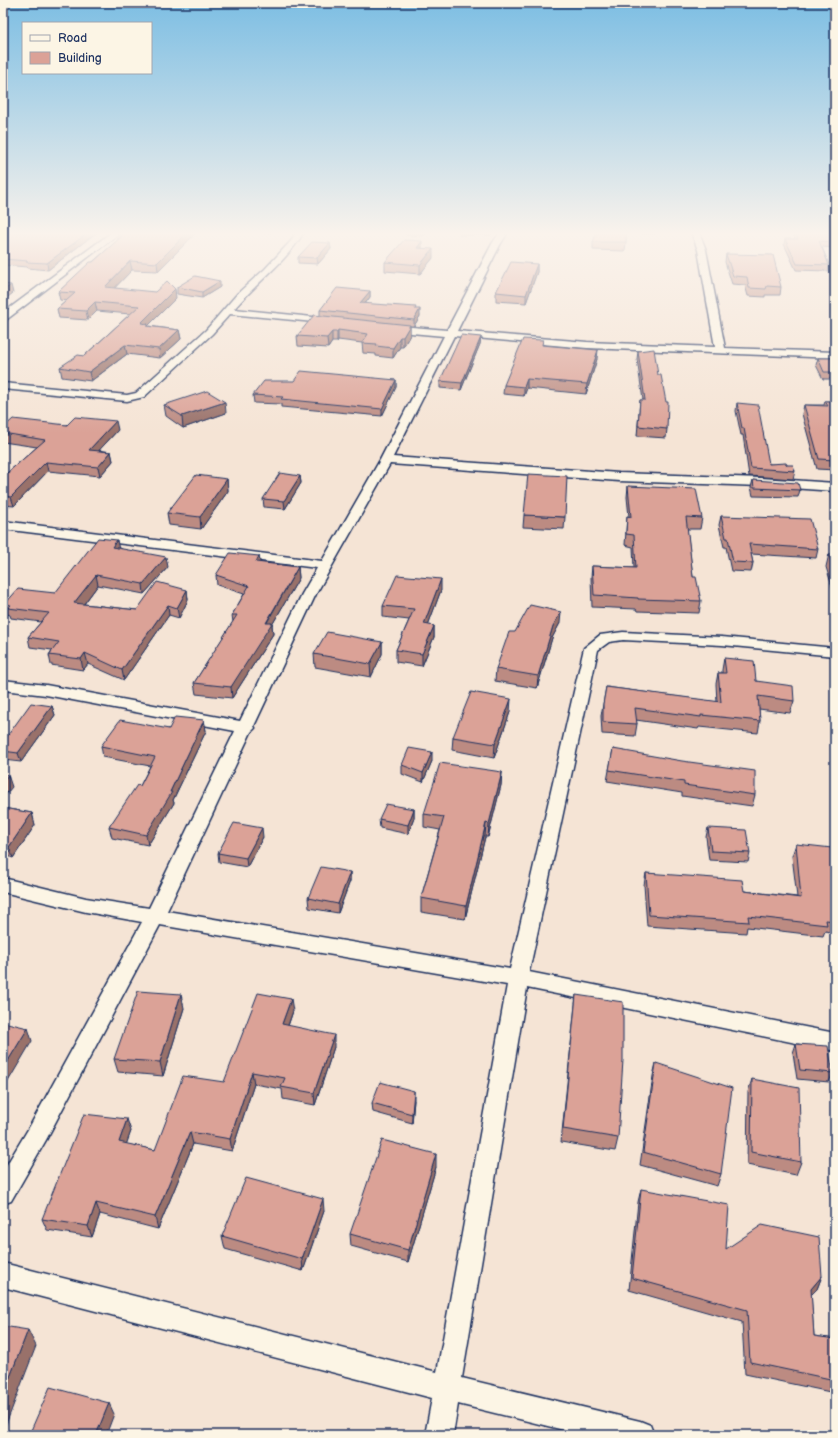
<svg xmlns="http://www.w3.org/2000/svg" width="838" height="1438" viewBox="0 0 838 1438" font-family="'Balsamiq Sans',sans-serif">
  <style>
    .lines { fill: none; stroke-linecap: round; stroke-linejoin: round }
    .street-casing { stroke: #1b2f5e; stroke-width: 3 }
    .street { fill: #fcf5e5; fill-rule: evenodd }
    .wall { fill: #bc8b82; stroke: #1b2f5e }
    .shaded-wall { fill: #99716a; stroke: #1b2f5e }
    .building { fill: #dba297; stroke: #1b2f5e }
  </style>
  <rect width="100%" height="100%" fill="#f5e4d5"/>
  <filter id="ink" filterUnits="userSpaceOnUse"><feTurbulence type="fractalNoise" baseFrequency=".025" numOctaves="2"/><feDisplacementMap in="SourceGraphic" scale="8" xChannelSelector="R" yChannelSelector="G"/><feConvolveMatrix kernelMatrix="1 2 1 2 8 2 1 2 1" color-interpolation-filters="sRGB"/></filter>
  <g filter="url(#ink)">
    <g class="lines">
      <g class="street-casing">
        <path id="street" d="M112,232H121L6,320L3,321V313Z
          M296,232H304C286,262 257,282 234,309L332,319L337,322L335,324L230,314L212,334L144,397L127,401L3,389V383L127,395L136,393L206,330L238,293L265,269L291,241Z
          M500,232H508L500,245L457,331L587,342L715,347L698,250L691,232H699L706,250L725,348L835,352V358L587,348L454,336L393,457L619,473L761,478L835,483V491L761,486L619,481L390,464L316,594L254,726L255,728L251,732L167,911L510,969L584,648L600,635L623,632L722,637L835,648V656L722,645L623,640L609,642L598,650L529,972L835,1033V1051L527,988L462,1378L640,1421L650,1425L654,1435H584L458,1404L453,1435H425L432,1398L3,1287V1263L437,1372L507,985L160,925L46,1140L11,1201L3,1204V1171L30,1126L142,922L86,912L3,892V878L86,898L149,908L235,731L46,695L3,690V680L46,685L240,721L302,594L317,568L3,529V521L322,561L380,460L444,336L389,331L384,328L389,325L447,330L492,244Z"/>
      </g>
      <use href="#street" class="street"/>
    </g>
    <path class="wall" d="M97,232L48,270L28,268L27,267L3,265V233Z
      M197,232L158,271L132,270L114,288L176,298L148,326L179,330L181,339L160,358L127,354L91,381L62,377L60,367L84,356L130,314L97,311L88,320L59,318L57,309L66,301L60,300L58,292L118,240L117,235Z
      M250,232H271L270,233Z
      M406,232H426L423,236L406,235Z
      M460,232H491V235H459Z
      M597,232H657H655V234L626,233V242L625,251L593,250V242Z
      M793,232H835V248L822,247L829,265L828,271L796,270L784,244L785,239H795Z
      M330,243L331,249L318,264L298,263V257Z
      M726,254L781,287L780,295H765V297L748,296L745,285L732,284L725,262Z
      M433,258L420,274L385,271V262Z
      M537,264V272L526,303L496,301V292Z
      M177,287H220L202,298L177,294Z
      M370,291V297L365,304L416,309L420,316L414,326H410V335L403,347H400L393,358L376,356V354L363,353L362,343L338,340L337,342H332L328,348L298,346L297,336L320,315V310Z
      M481,337L480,344L461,390L440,388V381Z
      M543,345L597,359L586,394L527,388L524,396L503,394L504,385Z
      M638,351L658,375L667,429L666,438L637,436L640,400H643L637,359Z
      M818,358H835V379H823L816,365Z
      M396,380V387L382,416L281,407V404L254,403L253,395Z
      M825,401H835V470L817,469L802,414L804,405H824Z
      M737,403L769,464L787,465L795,471L793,479L749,476L743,435H741L736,411Z
      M164,405L226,413L183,428L166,416Z
      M67,425L118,430L99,450L111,452L113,461L100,476L48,471L14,506L3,505V472L7,473L37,447L3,442V428Z
      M300,476L301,483L285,509L264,507L263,499Z
      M227,479L228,491L201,529L169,525L167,513Z
      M753,480L800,490L798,497L753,496L751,487Z
      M628,486L702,518L700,529H687L693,577L701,601L699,613L637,611L636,609L592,607L591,577L592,566L634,568L633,547L625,545L627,516L629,517L627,497Z
      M524,515L565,517L564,529L523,527Z
      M721,516L818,549L816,558L751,554L753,563L751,572L731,571L726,547H724L719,525Z
      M119,548L168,567L144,594L98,585L84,604L137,610L187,590L188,600L179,618L169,615L124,680L88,664L83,670L51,665L49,655L52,650L30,647L28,637L41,622L11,618L10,615L7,614L5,604L55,593Z
      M829,554L835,555V596L826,567Z
      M259,556L260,562L298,567L299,578L272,625L273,634L232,698L196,694L194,683L233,622L232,615L244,594L217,585L216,575Z
      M441,590L428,625L434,626V637L422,666L396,662V650L409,620L383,617V606Z
      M560,623L552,638L537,688L495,681L496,669L515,632Z
      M382,642V654L371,677L315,667L314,654Z
      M724,658L756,681L794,701L790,713L759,709L760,721L758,733L699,727L698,729L636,720L637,724L635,736L602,734L601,716L606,687L717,702L716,684L718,673H722V670Z
      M52,706L55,715L21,762L3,760V742Z
      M510,712L494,758L452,750L453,737Z
      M204,720L206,731L173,800L174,803L148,845L112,838L109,827L140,786L150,766L103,757L101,746Z
      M613,749L755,795L752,806L682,796V793L607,781Z
      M432,761L423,782L402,774V765Z
      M502,772L501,785L488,837H485L465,919L421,912V898L440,830L424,827V814Z
      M3,808L32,813L35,825L13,858L3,854Z
      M414,809V818L408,834L380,828L379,819Z
      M708,828L750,853L748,862L709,860L706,837Z
      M263,837L247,867L219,862L218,853Z
      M796,844L835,874V933L825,931L823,936L747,927L746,933L647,926L644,885L646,873L744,891L797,897L792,856Z
      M350,872V881L338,913L309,908L308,898Z
      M576,995L618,1138L615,1151L561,1142Z
      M184,1008L163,1076L118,1072L114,1059Z
      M293,1011L288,1026L334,1047L315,1105L283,1099L282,1089L254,1084L232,1151L193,1144L158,1229L100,1214L92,1237L47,1230L42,1219L131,1131L126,1144L155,1150L224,1082Z
      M796,1044L833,1073L829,1082L797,1079L793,1053Z
      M656,1063L721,1174L717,1186L640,1165L653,1076Z
      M752,1079L801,1162L796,1175L747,1165L748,1092Z
      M414,1100L412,1123L373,1112L372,1103Z
      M436,1167L408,1262L351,1246L350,1234Z
      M641,1189L726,1249L822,1276L817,1289L811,1294L814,1336L835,1339V1393L745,1374L742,1322L629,1290L638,1202Z
      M324,1211L303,1271L225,1249L222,1236Z"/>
    <path class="shaded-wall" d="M89,232H97L48,270L47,263Z
      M188,232H197L158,271L157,263Z
      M423,232H426L423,236Z
      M422,241V250L417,248Z
      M330,243L331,249L318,264L317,258Z
      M433,249V258L420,274V265Z
      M130,261L132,270L107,296L105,287Z
      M537,264V272L526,303V295Z
      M220,281V287L202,298V292Z
      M11,285L13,293L3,301V291Z
      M175,289L176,298L146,328L141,323Z
      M370,291V297L360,310V303Z
      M95,302L97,311L88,320L86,311Z
      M420,309V316L414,326V320Z
      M410,325V335L403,347V337Z
      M179,330L181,339L160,358L159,349Z
      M338,330V340L337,342V332Z
      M332,332V342L328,348L327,338Z
      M400,337V347L393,358V348Z
      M481,337L480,344L461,390L462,383Z
      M125,345L127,354L91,381L89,372Z
      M598,350L597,359L586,394L587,384Z
      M527,379V388L524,396V387Z
      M396,380V387L382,416V409Z
      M225,402L226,413L183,428L182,416Z
      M116,421L118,430L91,459L89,450Z
      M111,452L113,461L100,476L98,467Z
      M46,462L48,471L14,506L11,497Z
      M300,476L301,483L285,509L284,501Z
      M227,479L228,491L201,529L200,517Z
      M117,540L119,550L112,547Z
      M259,556L261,567L256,562Z
      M166,557L168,567L144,594L143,584Z
      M298,567L299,578L272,625L273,634L232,698L231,687Z
      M96,575L98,585L77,613L74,603Z
      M441,579V590L424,636V624Z
      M187,590L188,600L179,618L177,608Z
      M168,605L169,615L124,680L122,670Z
      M561,612L560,623L552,638L537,688L538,676L553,626Z
      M434,626V637L422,666V654Z
      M382,642V654L371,677L370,664Z
      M85,653L88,664L83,670L81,659Z
      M511,699L510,712L494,758L495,744Z
      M52,706L55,715L21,762L18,753Z
      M204,720L206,731L173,800L174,803L148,845L146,835L170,792Z
      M432,752V761L423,782V773Z
      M502,772L501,785L488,837L489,824Z
      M8,775L12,787L3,798V781Z
      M414,809V818L408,834V825Z
      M32,813L35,825L13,858L9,847Z
      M486,823L485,837L465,919L466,906Z
      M262,828L263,837L247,867L246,858Z
      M350,872V881L338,913V904Z
      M181,994L184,1008L163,1076L160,1062Z
      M291,999L293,1011L284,1037L282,1024Z
      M28,1028L32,1041L3,1090V1069Z
      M334,1035V1047L315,1105L314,1093Z
      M252,1072L254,1084L232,1151L230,1139Z
      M414,1091V1100L412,1123V1114Z
      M127,1119L131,1131L123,1154L119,1142Z
      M190,1132L193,1144L158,1229L155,1217Z
      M436,1154V1167L408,1262V1250Z
      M323,1199L324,1211L303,1271L302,1259Z
      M96,1203L100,1214L92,1237L88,1226Z
      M822,1276L817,1289L805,1301L811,1289Z
      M28,1330L36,1346L3,1432V1395Z
      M109,1403L114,1414L106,1435H96Z"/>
    <path class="building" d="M6,232H89L47,263L26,262L28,261L3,259V233Z
      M121,232H188L157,263L130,261L105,287L155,292L167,281L175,289L141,323L148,324L146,326L179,330L159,349L125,345L89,372L60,367L78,355L84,356L139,306L95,302L86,311L57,309L75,293L58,292L90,262H93L122,236L117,235Z
      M597,232H626V242H593Z
      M796,232H835V242L819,241L829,265L797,264L785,239H798Z
      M404,240L422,241L417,248L433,249L420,265L385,262Z
      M312,242L330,243L317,258L298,257Z
      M726,254L773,255L781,287L767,286L766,289L749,288L747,277L733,276Z
      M511,262L537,264L526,295L496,292Z
      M195,276L220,281L202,292L177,287Z
      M3,284L11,285L3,291Z
      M337,288L370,291L360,303L416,307L415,309H420L414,320L320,310Z
      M314,315L410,325L403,337H400L393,348L376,346L377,344L362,343L368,334L338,330L337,332H332L327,338L297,336Z
      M461,335L481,337L462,383L440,381Z
      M523,339L543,340L542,345L598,350L587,384L527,379L524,387L504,385Z
      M654,349L658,375H661L666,402H668L667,429L638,426L640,400H645L638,351Z
      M818,358H835V372H824Z
      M301,371L396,380L382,409L281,399L283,397L253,395L264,381H294Z
      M207,391L225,402L182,416L164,405Z
      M825,401H835V460L819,459L804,405L828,406Z
      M737,403L758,405L769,464L786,463L787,465H793L795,471L751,468L744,428H742Z
      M75,417L116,421L89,450L111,452L98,467L46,462L11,497L3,496V472L7,473L45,440L3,433V428L13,419L67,425Z
      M280,473L300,476L284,501L263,499Z
      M528,474L567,476L565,517L524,515Z
      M196,475L227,479L200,517L167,513Z
      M753,480L798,483L800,490L754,488Z
      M628,486L696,489L702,518L686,517L693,577H696L701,601L638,599V598L594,595L592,566L636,568L634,535L626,534L627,516L631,517Z
      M721,516L810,519L818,549L749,544L753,563L733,562L728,538H726Z
      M98,538L117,540L112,547L166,557L143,584L96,575L74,603L137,610L157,582L187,590L177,608L168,605L122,670L85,653L81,659L49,655L59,642L28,637L49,613L8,608L11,605L5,604L18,589L55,593Z
      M230,553L259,556L256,562L298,567L266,623H272L231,687L194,683L237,615H232L249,586L216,575Z
      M829,554L835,555V573Z
      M397,575L441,579L424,624L434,626L422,654L396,650L414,609L383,606Z
      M530,605L561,612L553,626L538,676L496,669L509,632H515Z
      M327,632L382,642L370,664L314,654Z
      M724,658L754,661L756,681L793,686L794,701L758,696L760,721L701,715V717L635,708L637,724L603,722V704L606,687L721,702L718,673H726Z
      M471,692L511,699L495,744L453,737Z
      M31,703L52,706L18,753L3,751V742Z
      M175,717L204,720L170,792H172L146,835L109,827L137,785L140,786L155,757L101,746L120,720L169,729Z
      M409,748L432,752L423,773L402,765Z
      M613,749L682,761L755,771V795L684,785V782L609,770Z
      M440,763L502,772L489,824L486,823L466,906L421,898L444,817L424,814Z
      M3,774L8,775L3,781Z
      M386,804L414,809L408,825L379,819Z
      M3,808L32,813L9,847L3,844Z
      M234,823L262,828L246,858L218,853Z
      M708,828L746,830L750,853L711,851Z
      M796,844L832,848L835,874V921L826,920L827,925L748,916L749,922L649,915L646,873L742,880L744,891L801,898Z
      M321,867L350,872L338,904L308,898Z
      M138,991L181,994L160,1062L114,1059Z
      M258,993L291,999L282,1024L334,1035L314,1093L281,1087L285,1078L252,1072L230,1139L190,1132L155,1217L96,1203L88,1226L42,1219L84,1114L127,1119L119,1142L155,1150L183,1076L224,1082Z
      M576,995L623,1002V1060L618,1138L563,1129Z
      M3,1022L28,1028L3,1069Z
      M796,1044L828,1046L833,1073L800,1070Z
      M656,1063L732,1088L721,1174L643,1152Z
      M752,1079L799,1088L801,1162L751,1152Z
      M380,1082L414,1091L412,1114L372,1103Z
      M382,1140L436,1154L408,1250L350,1234Z
      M246,1178L323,1199L302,1259L222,1236Z
      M641,1189L729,1205L726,1249L762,1225L819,1237L822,1276L811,1289L814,1336L835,1339V1380L750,1362L747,1310L632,1278Z
      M3,1326L28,1330L3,1395Z
      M50,1387L109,1403L96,1435H29Z"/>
  </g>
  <linearGradient id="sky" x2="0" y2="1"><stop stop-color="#7dbee3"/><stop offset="0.54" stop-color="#faf3ec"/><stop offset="1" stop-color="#faf3ec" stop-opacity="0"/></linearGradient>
  <rect width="838" height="433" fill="url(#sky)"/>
  <rect width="838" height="1438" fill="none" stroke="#fcf5e5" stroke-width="16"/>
  <rect x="8" y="8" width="822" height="1422" fill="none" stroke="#1b2f5e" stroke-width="1.5" filter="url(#ink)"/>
  <rect x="22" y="22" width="130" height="52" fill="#fcf5e5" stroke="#a2a6af"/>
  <rect x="30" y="35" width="20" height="6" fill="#fcf5e5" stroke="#a2a6af"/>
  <text x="58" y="42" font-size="12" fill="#1b2f5e">Road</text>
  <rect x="30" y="52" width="20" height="12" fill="#dba297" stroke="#a2a6af"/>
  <text x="58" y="62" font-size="12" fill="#1b2f5e">Building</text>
</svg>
